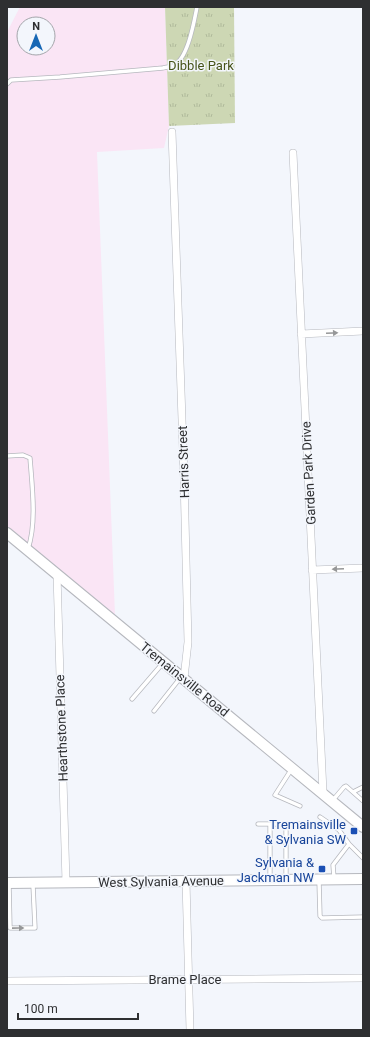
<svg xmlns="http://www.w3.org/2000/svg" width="370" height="1037" viewBox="0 0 370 1037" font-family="Roboto,sans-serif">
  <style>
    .industrial { fill: #fae5f5; fill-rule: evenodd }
    .park { fill: url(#park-tufts) }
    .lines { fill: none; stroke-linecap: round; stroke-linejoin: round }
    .lane-casing { stroke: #b6b8be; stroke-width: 5 }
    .street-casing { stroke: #b6b8be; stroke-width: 8 }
    .secondary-casing { stroke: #b6b8be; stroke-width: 12 }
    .lane { stroke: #fff; stroke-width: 3.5 }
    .street { stroke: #fff; stroke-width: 7 }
    .secondary { stroke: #fff; stroke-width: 10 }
    .oneway { fill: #969798 }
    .transit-dot { fill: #1a4fb4; stroke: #f3f6fc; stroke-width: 1.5 }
    .labels { text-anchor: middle; stroke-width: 3; stroke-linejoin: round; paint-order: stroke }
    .park-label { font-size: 13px; fill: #465319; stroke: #f3f6fc }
    .street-label { font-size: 13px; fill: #2e2f31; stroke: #f3f6fc }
    .transit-label { font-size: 13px; fill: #164399; stroke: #f3f6fc; text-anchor: end }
  </style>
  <defs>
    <pattern id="park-tufts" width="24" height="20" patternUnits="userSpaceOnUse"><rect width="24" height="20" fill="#cdd7b4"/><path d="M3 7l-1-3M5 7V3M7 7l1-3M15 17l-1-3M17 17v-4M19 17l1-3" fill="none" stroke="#b0b99b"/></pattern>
  </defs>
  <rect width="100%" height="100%" fill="#f3f6fc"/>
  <path class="industrial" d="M20,7H165L169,126L164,148L97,152L115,615L7,526V32ZM24,24H48V48H24Z"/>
  <path class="park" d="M165,7H234L235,123L169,126Z"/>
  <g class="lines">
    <g class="lane-casing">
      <path id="lane" d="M7,84L11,80L60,77L163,68C166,67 170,67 173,66C188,59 194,22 197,7
        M7,456L23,455L30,458C32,486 37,522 28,549
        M132,699L163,663
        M154,711L181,677
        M291,770L275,795L300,806
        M353,792L363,787
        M333,800L344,787L346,786L363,801
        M320,817L339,830L349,844
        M258,824H302
        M270,824V879
        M286,824V878
        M334,878L333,865L349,844L363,858
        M319,881L320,916L322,918L363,917
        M9,884L10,928H35L33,885"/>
    </g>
    <g class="street-casing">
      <path id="street" d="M172,132L184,477L188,642L184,678
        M293,153L323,792
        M301,334L363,331
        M312,570L363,568
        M57,574L66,882
        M186,881L190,1030
        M7,981L363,978"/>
    </g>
    <g class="secondary-casing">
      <path id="secondary" d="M7,533L363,827
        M7,883L363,879"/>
    </g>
    <use href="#lane" class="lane"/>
    <use href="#street" class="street"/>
    <use href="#secondary" class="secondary"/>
  </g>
  <defs><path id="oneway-solid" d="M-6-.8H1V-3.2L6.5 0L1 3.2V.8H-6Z"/></defs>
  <g class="oneway">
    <use href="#oneway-solid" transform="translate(332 333) rotate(-3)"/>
    <use href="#oneway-solid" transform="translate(338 569) rotate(177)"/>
    <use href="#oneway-solid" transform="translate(18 928) rotate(-1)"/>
  </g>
  <g class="transit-dot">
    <rect x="350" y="827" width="8" height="8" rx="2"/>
    <rect x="318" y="865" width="8" height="8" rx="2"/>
  </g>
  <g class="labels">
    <g class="park-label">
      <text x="201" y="70">Dibble Park</text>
    </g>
    <g class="street-label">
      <text transform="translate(183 462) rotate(-92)" y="5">Harris Street</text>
      <text transform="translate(308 473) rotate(-93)" y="5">Garden Park Drive</text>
      <text transform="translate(185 679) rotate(39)" y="5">Tremainsville Road</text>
      <text transform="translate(61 728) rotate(-92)" y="5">Hearthstone Place</text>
      <text transform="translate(161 881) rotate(-1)" y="5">West Sylvania Avenue</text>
      <text x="185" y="984">Brame Place</text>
    </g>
    <g class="transit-label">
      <text x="346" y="829">Tremainsville<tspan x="346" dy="15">&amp; Sylvania SW</tspan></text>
      <text x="314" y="867">Sylvania &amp;<tspan x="314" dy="15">Jackman NW</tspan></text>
    </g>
  </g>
  <rect width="370" height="1037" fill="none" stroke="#2e2f31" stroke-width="16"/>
  <g transform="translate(36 36)"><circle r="19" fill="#f3f6fc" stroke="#a4a6ab"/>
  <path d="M0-3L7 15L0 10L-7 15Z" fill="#1767b5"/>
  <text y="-6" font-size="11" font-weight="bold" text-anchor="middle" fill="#2e2f31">N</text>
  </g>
  <path d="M18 1013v6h120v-6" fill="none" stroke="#2e2f31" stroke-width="2"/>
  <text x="24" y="1013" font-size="12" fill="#2e2f31" stroke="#f3f6fc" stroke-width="3" paint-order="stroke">100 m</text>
</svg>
